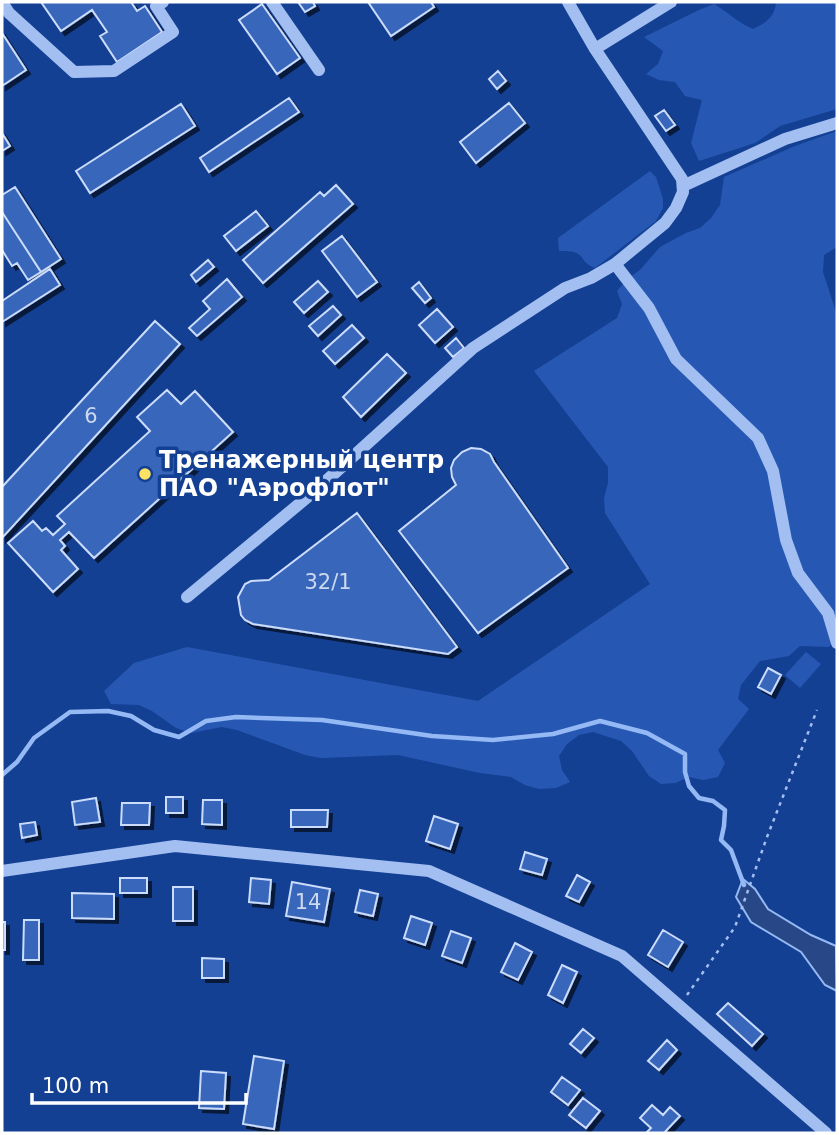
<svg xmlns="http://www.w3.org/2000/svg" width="839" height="1135" viewBox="0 0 839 1135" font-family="'DejaVu Sans',sans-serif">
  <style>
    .green { fill: #2658b3 }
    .water { fill: #274786; stroke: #95b9f5; stroke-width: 2 }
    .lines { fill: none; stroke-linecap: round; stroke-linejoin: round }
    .stream { stroke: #95b9f5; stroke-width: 4.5 }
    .building { fill: #3866bb; stroke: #cbdcfc; stroke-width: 2; filter: url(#shadow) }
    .path { stroke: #a3bff2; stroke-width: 2.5; stroke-dasharray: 3.5 5; stroke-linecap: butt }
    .minor { stroke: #a3bff2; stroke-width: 12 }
    .poi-dot { fill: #ffe164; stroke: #144094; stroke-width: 2.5 }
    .labels { text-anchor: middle; stroke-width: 7; stroke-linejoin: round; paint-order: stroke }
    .number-label { font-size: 21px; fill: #cdd9ee }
    .poi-label { font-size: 24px; font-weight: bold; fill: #fff; stroke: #144094; text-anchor: start }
  </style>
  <defs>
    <filter id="shadow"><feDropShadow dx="4" dy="4" stdDeviation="0" flood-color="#0009"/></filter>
  </defs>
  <rect width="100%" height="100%" fill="#144094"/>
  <path class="green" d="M776,2H837V109L780,126L755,143L699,161L691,143L702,100L685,96L675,82L659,80L646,74L658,64L663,51L644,37L699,10L714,4C728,12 738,23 753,29C766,23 775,17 776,2Z
    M837,131V247L824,255L823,272L837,315V636L829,647L800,646L789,656L760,661L741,685L738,699L749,709L718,750L725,763L718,777L703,780L689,777L675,783L661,784L649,776L632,751L621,741L593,732L579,735L567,744L559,756L562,770L570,782L556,788L539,789L525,785L511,777L480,773L398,755L321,758L305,755L237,730L222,727L191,733L176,728L152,711L139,705L111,704L104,691L134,663L187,647L478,701L650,584L605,513L604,498L608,483V467L534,371L617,318L622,304L617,291L627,279L640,270L660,247L686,233L700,228L711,218L720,205L724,177L795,146Z
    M650,171L656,177L663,199V208L656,221L595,268C576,261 589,250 559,251L558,238Z
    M806,652L821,664L800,688L785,675Z"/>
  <path class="water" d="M743,879L755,889L768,909L811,935L836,946L837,991L825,985L801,952L751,922L736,897Z"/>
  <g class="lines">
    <path class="stream" d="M2,775L17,762L34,738L70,712L108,711L131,716L154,730L179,737L206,721L236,717L322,720L432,736L493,740L553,734L600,721L647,733L685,754V772L689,786L699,798L713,801L725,810L724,826L721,840L731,850L744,885"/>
  </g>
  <path class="building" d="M41,2H131L137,11L145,6L162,32L117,62L100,36L107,32L92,10L61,31Z
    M298,2H313L315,6L305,12Z
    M368,2H431L434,7L391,36Z
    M262,4L300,58L277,74L239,20Z
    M2,33L26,70L2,86Z
    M498,71L506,81L497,89L489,79Z
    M289,98L299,112L209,172L200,158Z
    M509,103L525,123L476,163L460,142Z
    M181,104L195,126L90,193L76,171Z
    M664,110L675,125L666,131L655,116Z
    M2,133L10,146L2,151Z
    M336,185L353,204L263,283L243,260L320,192L324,196Z
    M15,187L61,259L41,272L2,212V195Z
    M256,211L268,226L236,251L224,236Z
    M2,212L41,272L28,280L17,263L12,266L2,250Z
    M342,236L377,282L357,297L322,251Z
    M208,260L214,267L196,282L191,275Z
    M50,269L60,285L2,322V301Z
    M227,279L242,297L197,336L189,328L210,309L203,301Z
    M318,281L328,292L304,313L294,302Z
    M419,282L431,298L425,303L412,288Z
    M333,306L341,315L318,336L309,326Z
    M437,309L453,327L435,343L419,325Z
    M155,321L180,344L2,538V487Z
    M352,325L364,338L335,364L323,351Z
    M456,338L464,348L453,357L445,348Z
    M387,354L406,373L361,417L343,397Z
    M167,390L181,404L195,391L233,432L94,558L69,532L60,540L65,546L61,550L78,569L53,592L8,543L33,521L42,531L46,528L53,535L65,524L57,516L150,431L137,417Z
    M471,448L481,449L490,454L494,462L568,568L478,633L399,531L456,485L452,477L451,468L454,460L462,452Z
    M357,513L457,647L448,654L253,624L245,620L241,615L238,597L245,584L251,581L269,580Z
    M768,668L781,675L771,694L758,687Z
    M166,797H183V813H166Z
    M96,798L100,822L75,825L72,802Z
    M203,800H222V825L202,824Z
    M122,803H150L149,825H121Z
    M291,810H328L327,827H291Z
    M434,816L458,824L450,849L426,841Z
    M35,822L37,835L22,838L20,824Z
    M525,852L547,859L542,875L520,869Z
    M577,875L590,882L579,902L566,896Z
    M120,878H147V893H120Z
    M251,878L271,880L269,904L249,902Z
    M292,882L330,889L324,922L286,916Z
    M173,887H193V921H173Z
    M360,890L378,894L373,916L355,912Z
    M72,893L114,894V919L72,918Z
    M411,916L432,923L425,945L404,938Z
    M24,920H39V960H23Z
    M2,922H5V950H2Z
    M663,930L683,942L668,967L648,955Z
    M451,931L471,938L462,963L442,956Z
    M515,943L532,952L518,980L501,972Z
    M202,958L224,959V978H202Z
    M562,965L577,972L563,1003L548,995Z
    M728,1003L763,1034L752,1046L717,1014Z
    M583,1029L594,1038L581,1053L570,1044Z
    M667,1040L677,1050L659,1070L648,1061Z
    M254,1056L284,1061L274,1129L243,1124Z
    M201,1071L226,1073L224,1109L199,1108Z
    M562,1077L580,1090L568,1105L551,1092Z
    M583,1098L600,1111L586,1128L569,1115Z
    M652,1105L663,1115L670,1107L680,1116L664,1133H646L651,1128L640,1118Z"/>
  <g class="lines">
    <path class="path" d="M687,995L735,927L767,837L817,710"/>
    <path class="minor" d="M2,2L9,13L74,72L114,71L173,32L156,6L163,2
      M272,2L319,70
      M595,49L671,2
      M683,186L785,139L837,123
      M615,264L649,308L676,359L758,438L773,471L786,540L798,573L828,613L837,643
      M187,597L316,490L473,348L565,288L591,278L615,264L665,223L676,208L683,192L682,179L595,49L568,2
      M2,871L175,846L429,871L622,956L826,1133"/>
  </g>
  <circle class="poi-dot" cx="145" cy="474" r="7"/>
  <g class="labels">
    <g class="number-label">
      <text x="91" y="423">6</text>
      <text x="328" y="589">32/1</text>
      <text x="308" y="909">14</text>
    </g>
    <g class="poi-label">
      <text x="159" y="468">Тренажерный центр<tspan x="159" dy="28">ПАО "Аэрофлот"</tspan></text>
    </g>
  </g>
  <rect width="839" height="1135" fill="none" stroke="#ffffff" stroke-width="7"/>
  <path d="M32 1093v10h214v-10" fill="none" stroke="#ffffff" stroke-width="3.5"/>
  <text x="42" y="1093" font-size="21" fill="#ffffff" stroke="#144094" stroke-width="5" paint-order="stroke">100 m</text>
</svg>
